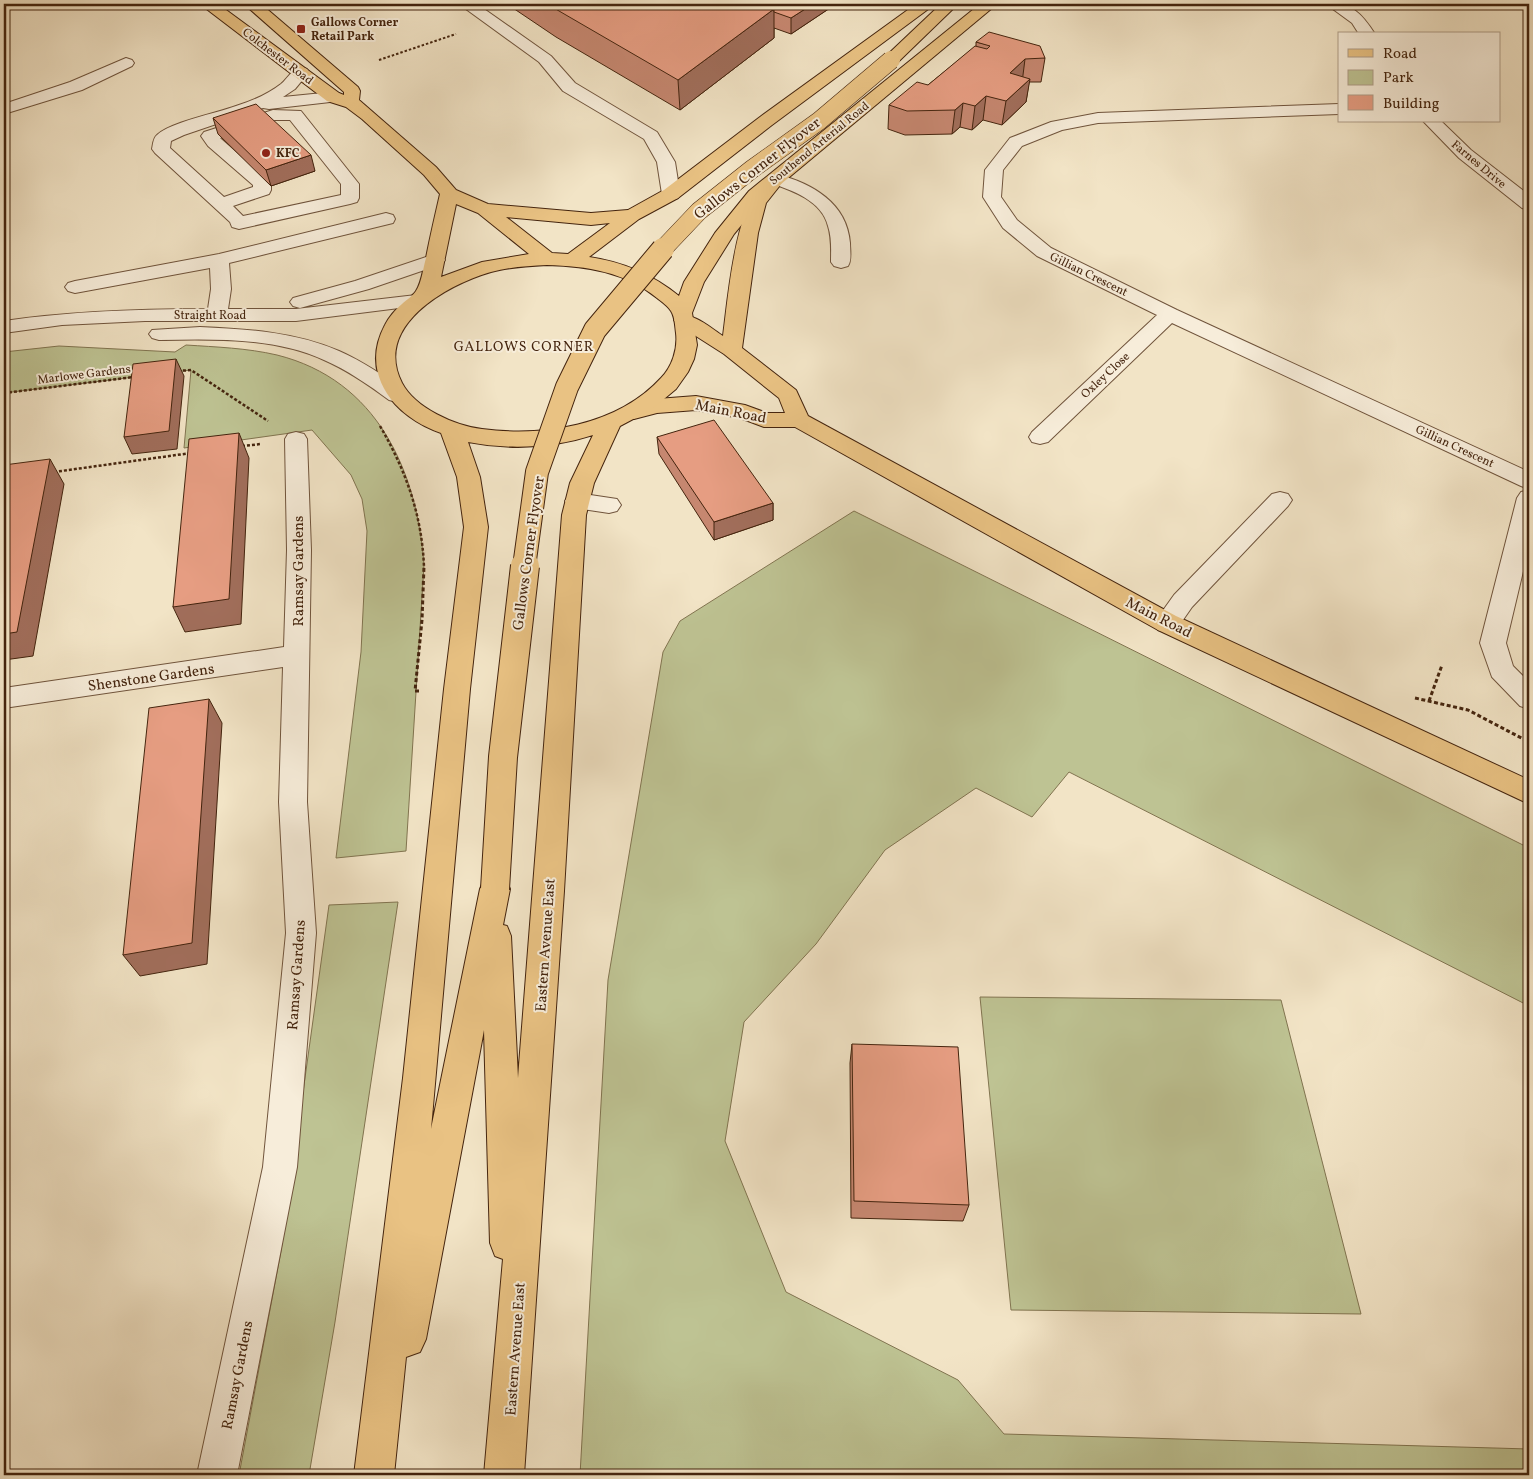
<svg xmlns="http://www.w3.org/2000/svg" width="1533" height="1479" viewBox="0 0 1533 1479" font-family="Vollkorn,serif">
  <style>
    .green { fill: #bec393; stroke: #817450 }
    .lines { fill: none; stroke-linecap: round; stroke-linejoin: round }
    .minor-casing { stroke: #70543c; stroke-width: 2 }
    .major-casing { stroke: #44240e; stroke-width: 2 }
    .highway-casing { stroke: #44240e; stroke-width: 2 }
    .path-far2 { stroke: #44240e; stroke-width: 2; stroke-dasharray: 2.5 2; stroke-linecap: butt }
    .path-far1 { stroke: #44240e; stroke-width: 2.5; stroke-dasharray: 3 2; stroke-linecap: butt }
    .path { stroke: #44240e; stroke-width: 3; stroke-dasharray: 4 2.5; stroke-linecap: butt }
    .minor { fill: #f7edda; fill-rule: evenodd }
    .major { fill: #e9c283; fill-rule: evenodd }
    .highway { fill: #e9c283; fill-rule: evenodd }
    .highway-bridge-far2-casing { stroke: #44240e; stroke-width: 19; stroke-linecap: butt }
    .highway-bridge-far1-casing { stroke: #44240e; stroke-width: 24; stroke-linecap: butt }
    .highway-bridge-casing { stroke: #44240e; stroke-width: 30; stroke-linecap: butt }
    .highway-bridge-far2 { stroke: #e9c283; stroke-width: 18 }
    .highway-bridge-far1 { stroke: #e9c283; stroke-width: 22 }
    .highway-bridge { stroke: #e9c283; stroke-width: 28 }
    .wall { fill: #c68770; stroke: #44240e }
    .shaded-wall { fill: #a16e5b; stroke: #44240e }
    .building { fill: #e69d82; stroke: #44240e }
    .poi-dot { fill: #8f2418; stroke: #f7edda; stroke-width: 2 }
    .labels { text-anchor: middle; stroke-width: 4; stroke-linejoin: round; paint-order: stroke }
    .far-poi-label { font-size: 12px; font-weight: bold; fill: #44240e; stroke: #f7edda; text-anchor: start }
    .far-street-label { font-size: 12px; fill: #44240e; stroke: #f7edda }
    .far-neighbourhood-label { font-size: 14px; letter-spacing: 1px; fill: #44240e; stroke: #f7edda }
    .street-label { font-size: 15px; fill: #44240e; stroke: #f7edda }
  </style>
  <rect width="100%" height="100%" fill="#f2e4c6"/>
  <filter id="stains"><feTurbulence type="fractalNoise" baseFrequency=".004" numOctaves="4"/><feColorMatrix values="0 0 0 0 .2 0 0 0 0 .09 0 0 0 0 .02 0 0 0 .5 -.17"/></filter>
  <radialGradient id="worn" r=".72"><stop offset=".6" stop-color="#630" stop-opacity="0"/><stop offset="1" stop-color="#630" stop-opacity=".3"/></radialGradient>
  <path class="green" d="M186,345C216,347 247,348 277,355C377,380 417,470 424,565L406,851L336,858L361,652L367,531L362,499L351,475L312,430L184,448L191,370L4,393V352L59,346L175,352Z
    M854,511L1529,848V1006L1069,772L1032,817L976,788L885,850L816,944L744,1022L725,1141L786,1292L958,1380L1004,1434L1529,1449V1475H580L608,980L663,652L680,621Z
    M398,902L335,1322L309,1475H239L281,1251L329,905Z
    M980,997L1281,1000L1361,1314L1011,1310Z"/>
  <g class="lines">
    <g class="minor-casing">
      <path id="minor" d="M459,4H477L551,56L575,83L657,132L675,162L680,194L678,198L671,200L664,198L662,194L657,162L644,139L563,91L539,62Z
        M1326,4C1352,2 1362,14 1375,34H1359L1352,23Z
        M126,58L132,60L134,63L132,66L82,90L4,114V104L70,82Z
        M301,67L307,69L309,72L295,89L283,97L333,92L339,93L341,97L339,101L269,109L263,108L184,135L171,141L170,148L224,197L253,187V185L208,146L201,136L204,132L273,110L301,111L359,184V198L357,202L350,204L239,229L232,227L230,222L155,153L152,149C153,145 153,138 157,135C171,122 217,113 236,106C252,101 268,94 281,84C288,78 292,69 301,67ZM275,120H290L341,184V195L243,216L233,206L269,194L271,190V183L220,138Z
        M1339,104V114L1098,123L1062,130L1022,146L1003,170L1001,197L1017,220L1051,248L1177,310L1529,472V489L1521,486L1172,323L1048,442L1040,444L1032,442L1029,437L1032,432L1157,315L1037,256L1003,228L983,197L985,170L1010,138L1051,122L1098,113Z
        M1423,121H1441L1471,150L1529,195V210L1522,208L1459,158Z
        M776,174C812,183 847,203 850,243C850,251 852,260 848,266L841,268L834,266L831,262C831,250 832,238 828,226C822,201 792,190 770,183L767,179L770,175Z
        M386,213L393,215L395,219L393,223L229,263L231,289L228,309H296L416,295L423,297L426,301L423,305L296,321H145L62,325L4,333V321C72,311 139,309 208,309L211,289L210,268L75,293L68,291L65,287L68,283L75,281L219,254Z
        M435,254L442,256L445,260L442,264L369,289L300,308L293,306L290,302L293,298L355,281Z
        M200,327C246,329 296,332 339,351C362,361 384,376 405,390L408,395L405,400L397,402L389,400C369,385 347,370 324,360C274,337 213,339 159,340L152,338L149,334L152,330Z
        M296,432L304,434L307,439L311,550L307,802L316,933L297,1167L237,1475H197L263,1167L286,933L279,802L283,667L4,708V688L284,647L287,550L285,439L288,434Z
        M1529,490V546L1506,643L1513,666L1529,682V709L1520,706L1492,677L1480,643L1517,498L1521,492Z
        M1280,492L1288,494L1292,500L1288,506L1192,607L1176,630L1167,632L1158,630L1154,623L1174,595L1272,494Z
        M577,493L617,499L621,505L617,511L609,513L569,507L565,501L569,495Z"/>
    </g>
    <g class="major-casing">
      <path id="major" d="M776,174L782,175L785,179L766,203L758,233L742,348L796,390L808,416L1176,616L1529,780V804L1158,630L795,427H764L740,418L696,410L657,413L634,419L626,417L623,412L626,407L657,399L696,396L745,405L767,413H785L779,398L724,354L677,324L674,320L677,316C693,312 709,327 723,336C728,300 736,184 776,174Z"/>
    </g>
    <g class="highway-casing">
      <path id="highway" d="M200,4H218L339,93L344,95V92L244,4H261L358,87L360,91L359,100L436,167L456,190L488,204L591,213L628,210L664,190L760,117L916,4H934L931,7L772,125L678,198L639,219L589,257C623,262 652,274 679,296L684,282L715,233L749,191L980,4H997L763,199L734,234L704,282L692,313L697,345L694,359L688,372L676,389L652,409L620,426L594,483L586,515L564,891L524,1475H484L503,1259L495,1256L490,1243L484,1030L426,1339L420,1352L406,1357L394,1475H354L403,1078L444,689L464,527L457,477L441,433C394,417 359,374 385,325C389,317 396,309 402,304C406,300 413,296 416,291C422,282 423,268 426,258C430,237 435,216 440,194L424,175L362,119L346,107L327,101ZM456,204L478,213L529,254L482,262L441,277ZM506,217L591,225L610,223L568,254L552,253ZM547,265C587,266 625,272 657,298C662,302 668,306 671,311C675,317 675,326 676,333C678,349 672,367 661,378C617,426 543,437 482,429C455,426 415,408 402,383C373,326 446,285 491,272C509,267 528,266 547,265ZM593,435L570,483L562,515L518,1078L511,936L507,926L503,925L510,889L506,880L495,876L484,880L480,889L431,1129L470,689L488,527L480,477L468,442C509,450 553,448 593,435Z
        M941,4H958L897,63H885L883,60L885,57Z"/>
    </g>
    <path class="path-far2" d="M379,60L456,34"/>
    <path class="path-far1" d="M178,371L191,370L268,421
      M4,393L134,377
      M380,426C406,471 422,515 424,567
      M242,446L261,444
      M54,472L191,453"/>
    <path class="path" d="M419,691H415L422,620L424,566
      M1415,698L1468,710L1529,742
      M1429,701L1442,665"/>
    <use href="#minor" class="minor"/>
    <use href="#major" class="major"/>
    <use href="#highway" class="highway"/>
    <g class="highway-bridge-far2-casing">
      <path id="highway-bridge-far2" d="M662,250L699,211L752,169L819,121L891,60"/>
    </g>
    <g class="highway-bridge-far1-casing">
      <path id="highway-bridge-far1" d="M524,567L537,472L567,387L595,330L663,249"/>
    </g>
    <g class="highway-bridge-casing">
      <path id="highway-bridge" d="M495,889L503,757L525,566"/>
    </g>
    <use href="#highway-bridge-far2" class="highway-bridge-far2"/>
    <use href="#highway-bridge-far1" class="highway-bridge-far1"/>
    <use href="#highway-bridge" class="highway-bridge"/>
  </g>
  <path class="wall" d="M507,4H836L791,34L774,28V38L680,110L556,37Z
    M976,42L1045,58L1041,82H1029L1026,102L1002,125L983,120L972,130L960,127L952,134L905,135L888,129L889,105L928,85L976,46Z
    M213,118L315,171L271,186L218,134Z
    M657,437L773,503V520L714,540L659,454Z
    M852,1044L969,1205L963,1221L851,1218L850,1063Z"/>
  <path class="shaded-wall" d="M813,4H836L791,34V18Z
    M774,9V38L680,110L678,80Z
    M1025,59L1022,83L1010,73Z
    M1030,79L1026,102L1002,125L1006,101Z
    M986,96L983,120L972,130L975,106Z
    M963,103L960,127L952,134L955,110Z
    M311,155L315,171L271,186L266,170Z
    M176,359L184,376L177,449L132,454L124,437Z
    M239,433L249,458L241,624L185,632L173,607Z
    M50,459L64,484L33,656L4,660V634Z
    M773,503V520L714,540V522Z
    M209,699L222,723L207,964L140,976L123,955Z"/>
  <path class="building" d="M547,4H765L774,9L678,80Z
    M765,4H813L791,18L774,12V9Z
    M989,32L1040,46L1045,58L1025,59L1010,73L1030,79L1006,101L986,96L975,106L963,103L955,110L907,111L889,105L917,82L928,85L975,46L987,49L990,46L976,42Z
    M256,104L311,155L266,170L213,118Z
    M176,359L169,431L124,437L133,364Z
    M714,420L773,503L714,522L657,437Z
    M239,433L229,599L173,607L189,439Z
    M50,459L17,632L4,634V465Z
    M209,699L192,943L123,955L149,708Z
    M852,1044L958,1047L969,1205L854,1201Z"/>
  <g class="poi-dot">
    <rect x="296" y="24" width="10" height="10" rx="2.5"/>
    <circle cx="266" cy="153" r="5"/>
  </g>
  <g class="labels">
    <g class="far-poi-label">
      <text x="311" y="26">Gallows Corner<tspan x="311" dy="14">Retail Park</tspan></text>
      <text x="276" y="157">KFC</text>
    </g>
    <g class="far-street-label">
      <text transform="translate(278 56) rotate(37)" y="4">Colchester Road</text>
      <text transform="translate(819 143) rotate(-39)" y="4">Southend Arterial Road</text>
      <text transform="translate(1479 164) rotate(40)" y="4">Farnes Drive</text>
      <text transform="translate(1089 274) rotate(26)" y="4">Gillian Crescent</text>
      <text x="210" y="319">Straight Road</text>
      <text transform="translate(84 374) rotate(-7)" y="4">Marlowe Gardens</text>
      <text transform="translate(1105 375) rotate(-43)" y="4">Oxley Close</text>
      <text transform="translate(1455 446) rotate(25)" y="4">Gillian Crescent</text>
    </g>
    <g class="far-neighbourhood-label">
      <text x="524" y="351">GALLOWS CORNER</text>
    </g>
    <g class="street-label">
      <text transform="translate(757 168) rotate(-38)" y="5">Gallows Corner Flyover</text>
      <text transform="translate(731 411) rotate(11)" y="5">Main Road</text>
      <text transform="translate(528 553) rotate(-82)" y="5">Gallows Corner Flyover</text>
      <text transform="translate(298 571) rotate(-90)" y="5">Ramsay Gardens</text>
      <text transform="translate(1159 617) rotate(27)" y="5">Main Road</text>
      <text transform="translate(151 677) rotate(-8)" y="5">Shenstone Gardens</text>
      <text transform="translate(545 945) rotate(-86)" y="5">Eastern Avenue East</text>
      <text transform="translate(296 975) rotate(-86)" y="5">Ramsay Gardens</text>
      <text transform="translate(515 1349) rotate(-86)" y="5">Eastern Avenue East</text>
      <text transform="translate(237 1375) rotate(-79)" y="5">Ramsay Gardens</text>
    </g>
  </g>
  <rect width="1533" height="1479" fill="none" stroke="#f2e4c6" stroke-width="20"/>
  <rect x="5" y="5" width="1523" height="1469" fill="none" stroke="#44240e" stroke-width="2.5"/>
  <rect x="10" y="10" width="1513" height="1459" fill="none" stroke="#44240e"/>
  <rect x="1338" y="32" width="162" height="90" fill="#f7edda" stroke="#af9d88"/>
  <rect x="1348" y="49" width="25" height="8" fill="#e9c283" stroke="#af9d88"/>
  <text x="1383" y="58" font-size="15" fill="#44240e">Road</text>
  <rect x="1348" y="70" width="25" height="15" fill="#bec393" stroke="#af9d88"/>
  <text x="1383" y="82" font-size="15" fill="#44240e">Park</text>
  <rect x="1348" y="95" width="25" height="15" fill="#e69d82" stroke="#af9d88"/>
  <text x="1383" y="108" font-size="15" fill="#44240e">Building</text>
  <rect width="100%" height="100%" filter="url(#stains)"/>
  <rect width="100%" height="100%" fill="url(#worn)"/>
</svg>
